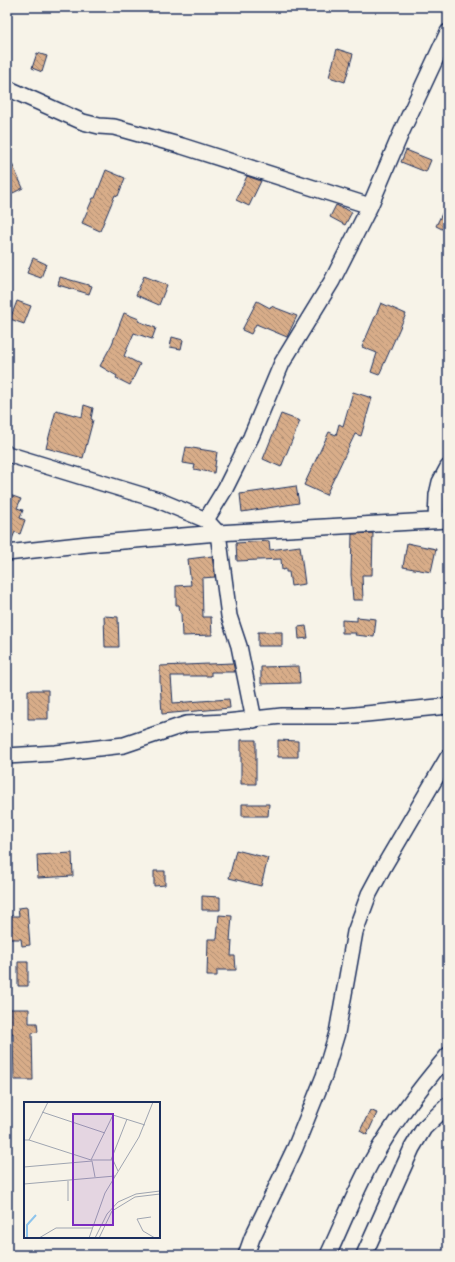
<svg xmlns="http://www.w3.org/2000/svg" width="455" height="1262" viewBox="0 0 455 1262" font-family="Mali,sans-serif">
  <style>
    .building { fill: url(#building-back-hatch); stroke: #1b2f5e }
    .lines { fill: none; stroke-linecap: round; stroke-linejoin: round }
    .minor-casing { stroke: #1b2f5e; stroke-width: 18 }
    .minor { stroke: #f7f3e8; stroke-width: 15 }
    .inset-river { fill: none; stroke: #8ec4ec; stroke-width: 2 }
    .inset-road { fill: none; stroke: #9fa5b1; stroke-width: 1 }
    .view { fill: #7b2cbf; fill-opacity: 0.15; stroke: #7b2cbf; stroke-width: 2 }
    .inset-edge { fill: none; stroke: #1b2f5e; stroke-width: 2 }
  </style>
  <defs>
    <pattern id="building-back-hatch" width="6" height="6" patternUnits="userSpaceOnUse"><rect width="6" height="6" fill="#d8ad89"/><path d="M-1 5l2 2M0 0l6 6M5-1l2 2" fill="none" stroke="#ae8d73"/></pattern>
  </defs>
  <rect width="100%" height="100%" fill="#f7f3e8"/>
  <filter id="ink" filterUnits="userSpaceOnUse"><feTurbulence type="fractalNoise" baseFrequency=".025" numOctaves="2"/><feDisplacementMap in="SourceGraphic" scale="8" xChannelSelector="R" yChannelSelector="G"/><feConvolveMatrix kernelMatrix="1 2 1 2 8 2 1 2 1" color-interpolation-filters="sRGB"/></filter>
  <g filter="url(#ink)">
    <path class="building" d="M337,49L353,54L345,82L329,77Z
      M37,53L47,56L42,72L32,68Z
      M406,150L431,160L426,172L401,162Z
      M7,153L23,188L7,196Z
      M106,170L125,178L118,196L115,195L100,231L82,223L93,198H95Z
      M247,176L261,181L249,206L236,200Z
      M448,201V232L436,226Z
      M336,205L352,212L345,225L330,217Z
      M33,258L46,264L41,278L27,273Z
      M144,276L167,285L159,305L136,295Z
      M60,277L92,286L89,294L58,285Z
      M17,301L31,306L24,324L10,319Z
      M257,301L270,308L271,306L297,316L287,337L256,324L251,334L242,330Z
      M381,303L406,314L379,375L371,372L377,353L362,347Z
      M124,313L139,319L138,321L156,328L152,339L134,333L124,356L140,364L130,385L116,378L117,376L100,366L112,344Z
      M172,337L183,340L181,349L170,347Z
      M353,392L372,398L361,436L355,434L326,495L304,485L329,432L336,435L339,424L343,426Z
      M84,405L93,408L91,419L93,420L83,458L46,448L56,410L82,417Z
      M281,414L300,421L281,467L263,459Z
      M186,447L217,452L214,473L194,469L195,465L183,463Z
      M296,486L299,503L242,512L240,494Z
      M7,494L21,499L17,508L23,510L20,518L25,520L20,534L15,532L10,544H7Z
      M373,533L372,575H362L363,600H353L351,575L352,534Z
      M269,541L270,550L300,546L305,584L291,586L289,572H286V569L282,570L281,559L237,561L236,543Z
      M407,543L436,549L431,572L403,567Z
      M212,556L215,577L202,578L203,617H211L212,635L182,636L181,613H180L179,605H176V586L191,585L188,559Z
      M104,616L118,617L119,647H105Z
      M357,617L376,619L374,637L355,635L356,633H342V620L357,621Z
      M306,626L308,638L299,639L298,627Z
      M258,632H282V646H258Z
      M233,663L235,672H211V676H171L173,703L229,699L230,708L162,714L160,682V666Z
      M299,666L300,683L261,684V667Z
      M28,690H48V719H28Z
      M241,740H256V784H241Z
      M278,740L298,741V757H278Z
      M242,804H269L268,816H242Z
      M236,850L268,858L261,886L229,878Z
      M72,853L73,876L38,878L37,855Z
      M154,871H165V885L154,886Z
      M202,896L220,897V910H202Z
      M27,907L30,945L22,946L21,939H7V916H19L18,908Z
      M219,915L232,916L230,941H232L231,956H235L236,970H217V976H207L208,939H217Z
      M18,962H28V986H18Z
      M7,1009H29V1023H37L38,1032L32,1033L33,1080H14L13,1033L7,1034Z
      M370,1110L377,1113L367,1135L360,1131Z"/>
    <g class="lines">
      <g class="minor-casing">
        <path id="minor" d="M448,32L402,131L370,206L332,281L282,363L251,437L225,489L206,520L218,533L448,520
          M7,88L83,122L99,126L114,127L182,146L370,206
          M7,454L158,500L206,520
          M436,520L437,495L440,482L448,467
          M7,553L88,544L218,533L229,616L239,646L254,720
          M7,756L56,753L124,745L186,724L226,722L282,716H345L448,706
          M246,1255L252,1238L295,1148L324,1076L337,1033L355,932L369,894L384,866L448,757
          M328,1255C343,1223 356,1189 373,1159C394,1121 420,1088 448,1055
          M364,1255L412,1148L424,1128L448,1105"/>
      </g>
      <use href="#minor" class="minor"/>
    </g>
  </g>
  <g transform="translate(24 1102)">
    <rect width="136" height="136" fill="#f7f3e8"/>
    <path class="inset-river" d="M3,136V123L12,113"/>
    <path class="inset-road" d="M18,10L81,31M0,38H5L24,0M5,38L67,58M87,58L103,17M0,65L68,59L71,75M94,69L89,58H67L89,13L121,23M44,79V99M0,82L91,74M127,115L113,117L119,129L131,136M15,136L32,126H69M65,136L81,91L115,35L129,0M71,136L83,112L94,100L112,92L136,89M75,136L88,109L111,95L136,92"/>
    <path class="view" d="M49,12H89V123H49Z"/>
    <rect width="136" height="136" class="inset-edge"/>
  </g>
  <rect width="455" height="1262" fill="none" stroke="#f7f3e8" stroke-width="24"/>
  <rect x="12" y="12" width="431" height="1238" fill="none" stroke="#1b2f5e" stroke-width="1.5" filter="url(#ink)"/>
</svg>
